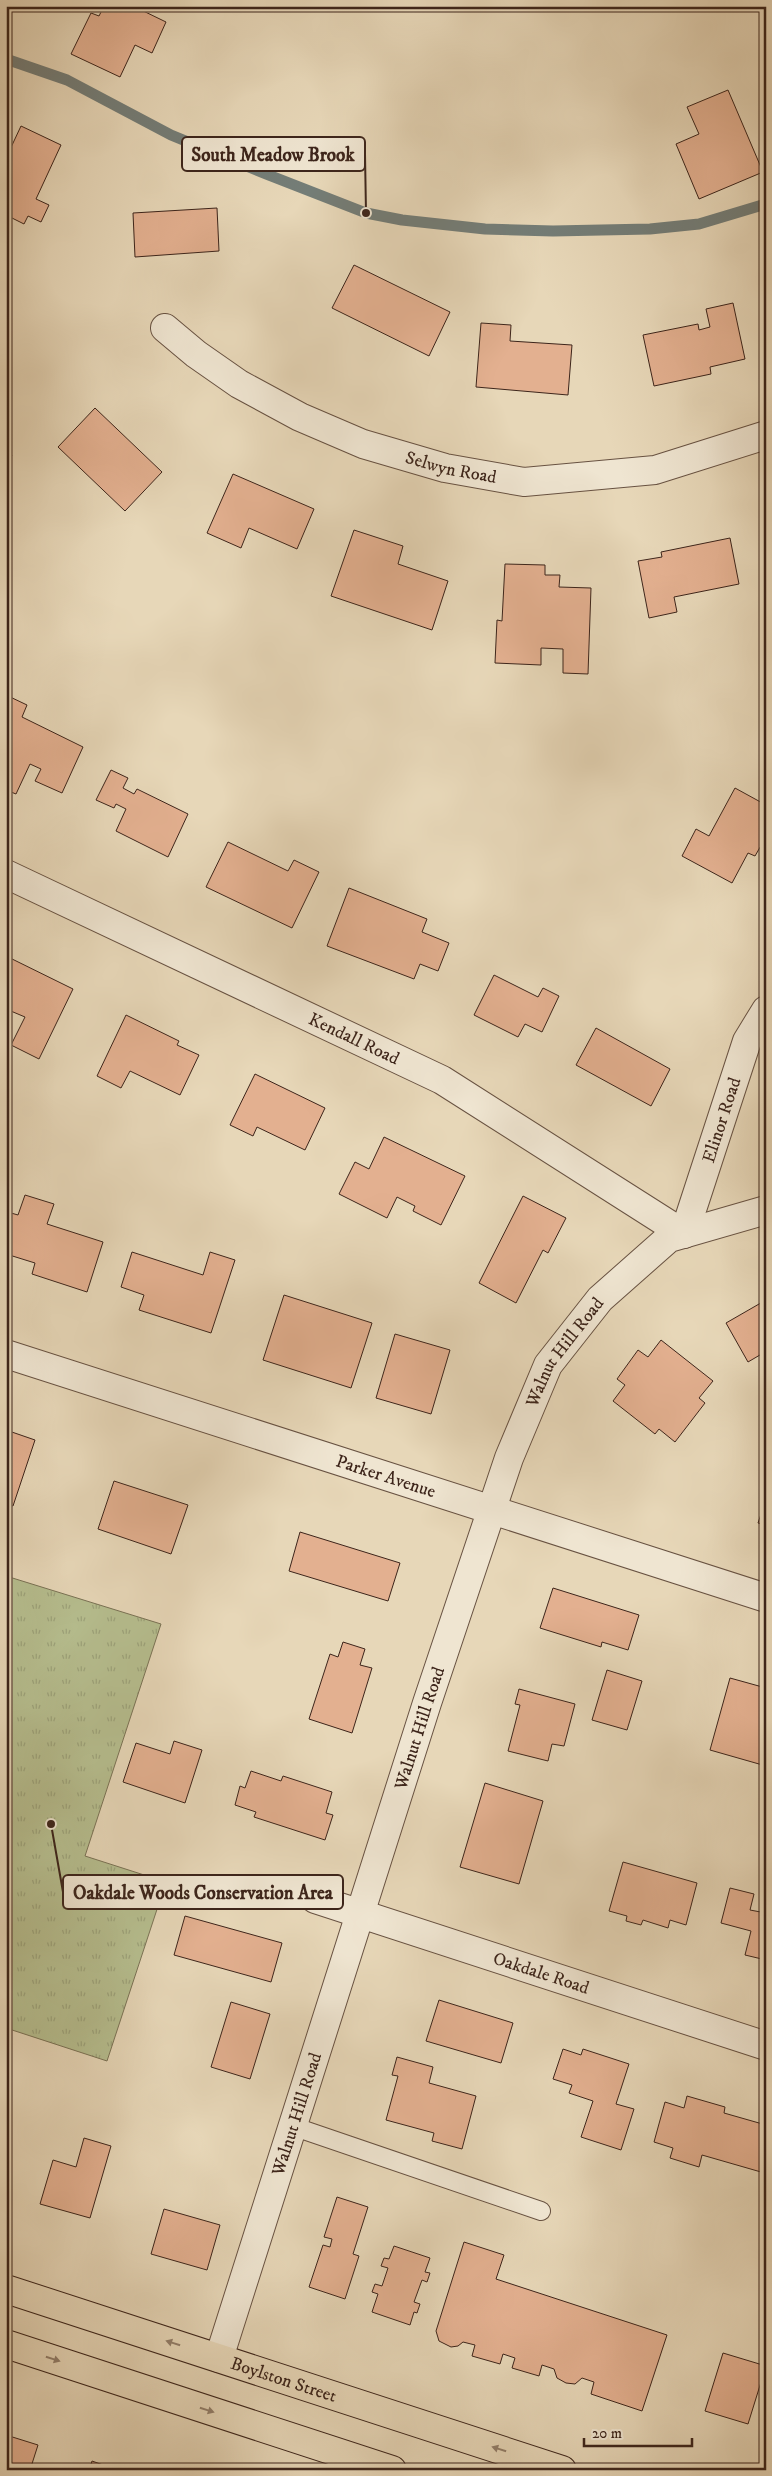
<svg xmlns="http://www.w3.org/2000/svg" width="772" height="2476" viewBox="0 0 772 2476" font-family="'IM FELL DW Pica',serif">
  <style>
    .grass { fill: url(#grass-tufts); stroke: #7a7255 }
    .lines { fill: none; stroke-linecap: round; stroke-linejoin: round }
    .stream { stroke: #747d77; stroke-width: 11 }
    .building { fill: #e3b090; stroke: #3d251b }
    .service-casing { stroke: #685242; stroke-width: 20 }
    .minor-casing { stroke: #685242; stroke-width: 30 }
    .trunk-casing { stroke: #3d251b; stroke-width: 30 }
    .service { stroke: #efe5d1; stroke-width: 18 }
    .minor { stroke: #efe5d1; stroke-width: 28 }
    .trunk { stroke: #e7d7b8; stroke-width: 28 }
    .oneway { fill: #927e6a }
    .labels { text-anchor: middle; stroke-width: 4.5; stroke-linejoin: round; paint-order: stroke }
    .street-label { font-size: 18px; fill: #3d251b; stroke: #efe5d1 }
    .leader { fill: none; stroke: #3d251b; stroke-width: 2 }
    .callout-dot { fill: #3d251b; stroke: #efe5d1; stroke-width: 2 }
    .callout { fill: #efe5d1; stroke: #3d251b; stroke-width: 2 }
    .callout-label { font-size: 19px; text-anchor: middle; font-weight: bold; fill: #3d251b }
  </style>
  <defs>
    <pattern id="grass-tufts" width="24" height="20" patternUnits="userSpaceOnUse" patternTransform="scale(1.25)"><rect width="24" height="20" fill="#b6be8f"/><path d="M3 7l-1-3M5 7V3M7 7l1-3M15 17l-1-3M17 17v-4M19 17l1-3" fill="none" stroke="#9da37b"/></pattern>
  </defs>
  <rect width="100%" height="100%" fill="#e7d7b8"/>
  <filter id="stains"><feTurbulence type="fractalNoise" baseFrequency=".004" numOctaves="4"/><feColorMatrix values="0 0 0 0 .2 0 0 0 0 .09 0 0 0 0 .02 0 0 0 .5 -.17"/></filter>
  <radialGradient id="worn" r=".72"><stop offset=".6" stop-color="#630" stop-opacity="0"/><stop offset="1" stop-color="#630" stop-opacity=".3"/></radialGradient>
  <path class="grass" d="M6,1576L161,1624L85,1856L166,1882L107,2061L6,2028Z"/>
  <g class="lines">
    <path class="stream" d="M6,59L67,80L171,135L266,174L366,213L402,220L485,229L553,231L650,229L699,224L766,204"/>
  </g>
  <path class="building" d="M104,6H133L166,22L152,53L135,45L120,77L71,54L91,13L99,16Z
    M728,90L763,172L699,199L676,144L699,134L687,107Z
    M21,126L61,145L36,199L49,205L41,222L28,216L24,224L6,215V158Z
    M217,208L219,251L135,257L133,213Z
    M354,265L450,312L429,356L332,308Z
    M733,303L745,359L710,367L711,374L654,386L643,335L698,324L699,330L710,327L706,309Z
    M481,323L511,325L510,341L572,345L568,395L476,387Z
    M95,408L162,472L125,511L58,447Z
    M6,452L12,455L6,466Z
    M233,474L314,509L297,549L249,528L241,548L207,533Z
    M354,530L403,546L398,564L448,581L432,630L331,596Z
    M730,538L739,584L674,597L677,612L649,618L638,561L662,557L661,552Z
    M505,564L545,565V575H560L559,587L591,588L588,674L563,673V649L541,648V665L495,663L497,620L502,621Z
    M6,695L27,705L22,717L83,747L62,793L35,781L41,769L30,764L16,794L6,790Z
    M111,770L128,778L123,788L134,794L137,789L188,814L168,857L116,831L126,809L116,804L114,808L96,800Z
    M735,788L766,805V837L755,856L748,853L732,883L682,856L696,829L709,836Z
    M228,842L288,871L294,860L319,872L292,928L206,887Z
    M349,888L427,919L422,932L449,943L438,971L420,964L414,979L327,946Z
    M6,956L73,989L39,1059L11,1045L25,1017L6,1009Z
    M494,975L538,997L543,988L559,996L542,1032L525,1024L518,1037L474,1015Z
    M126,1015L179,1041L177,1045L199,1055L180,1095L130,1071L121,1088L97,1076Z
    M596,1028L670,1069L651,1106L576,1065Z
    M255,1074L325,1108L305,1150L257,1127L253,1136L230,1125Z
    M384,1137L465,1176L441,1225L413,1211L415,1206L397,1197L387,1218L339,1194L355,1162L369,1169Z
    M25,1195L54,1204L47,1224L103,1242L87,1292L32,1274L35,1263L6,1254V1227L11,1213L18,1215Z
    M523,1196L566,1218L548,1253L543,1250L516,1303L479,1283Z
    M132,1252L203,1275L210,1252L235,1260L211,1333L139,1310L144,1295L121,1287Z
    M284,1295L372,1323L351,1388L263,1360Z
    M766,1300V1354L765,1352L748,1362L726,1323Z
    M395,1334L450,1350L431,1414L376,1398Z
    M661,1340L713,1381L699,1398L705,1403L675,1442L659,1429L655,1434L613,1401L625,1385L617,1379L638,1350L648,1357Z
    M6,1430L35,1440L13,1506L6,1504Z
    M114,1481L188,1505L171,1554L98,1529Z
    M766,1499V1525L758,1523Z
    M300,1532L400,1563L388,1601L289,1571Z
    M553,1588L639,1615L628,1650L602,1642L601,1647L540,1628Z
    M343,1642L365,1649L360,1665L372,1668L352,1733L309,1719L330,1654L338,1657Z
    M607,1670L642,1681L627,1730L592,1720Z
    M730,1678L766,1688V1766L710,1750Z
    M519,1689L575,1704L564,1746L552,1744L548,1761L508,1751L520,1705L515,1704Z
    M174,1741L202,1750L185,1803L123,1782L136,1743L170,1754Z
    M251,1771L281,1781L283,1776L332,1792L326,1813L333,1815L325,1840L254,1817L256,1812L235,1805L240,1786L245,1788Z
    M485,1783L543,1801L519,1884L460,1867Z
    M623,1862L697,1883L686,1925L670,1920L668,1928L643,1920L641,1925L626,1921L627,1916L609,1911Z
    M730,1888L754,1894L750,1910L766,1913V1960L745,1955L751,1931L721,1923Z
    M185,1916L282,1943L271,1982L174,1955Z
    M439,2000L513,2023L501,2063L426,2041Z
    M231,2002L270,2014L250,2079L211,2067Z
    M563,2049L581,2055L583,2049L629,2064L616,2104L634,2109L621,2150L581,2137L593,2101L569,2093L572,2085L553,2079Z
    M397,2057L433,2067L429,2083L476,2096L462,2149L432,2141L434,2133L386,2120L398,2076L392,2075Z
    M687,2096L725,2107L724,2113L766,2125V2157L761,2172L702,2155L699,2167L670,2158L673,2148L654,2142L665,2102L684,2108Z
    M84,2138L111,2146L90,2218L40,2204L53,2160L76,2167Z
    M337,2197L368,2207L353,2254L359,2256L345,2299L309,2287L323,2245L330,2247L332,2239L324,2237Z
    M164,2209L220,2225L207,2270L151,2254Z
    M464,2242L504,2255L496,2279L667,2335L642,2411L591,2394L594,2382L582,2378L575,2384L566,2383L557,2378L554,2369L542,2365L539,2376L512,2368L515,2358L503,2354L500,2364L472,2356L475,2345L463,2342L458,2346L451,2347L439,2341L436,2331Z
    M394,2246L430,2258L425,2272L430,2273L427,2282L422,2280L414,2302L420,2304L417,2313L414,2312L410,2325L372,2312L378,2294L372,2292L375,2284L382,2286L388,2268L381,2266L384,2258L389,2259Z
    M723,2353L766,2366L748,2424L705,2411Z
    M6,2435L38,2445L30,2470H6Z
    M92,2461L117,2470H89Z"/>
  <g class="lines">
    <g class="service-casing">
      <path id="service" d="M292,2126L541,2211"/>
    </g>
    <g class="minor-casing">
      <g id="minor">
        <path id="s1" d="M165,328L196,354L239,384L300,417L363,444L445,468L524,482L655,470L766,435"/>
        <path id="s2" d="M6,874L442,1080L684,1234L747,1041L766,1010"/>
        <path id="s3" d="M6,1354L766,1598"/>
        <path id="s4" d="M315,1899L766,2046"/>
        <path id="s5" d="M219,2358L427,1703L509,1458L548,1365L600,1299L669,1238L766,1210"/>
      </g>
    </g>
    <g class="trunk-casing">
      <g id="trunk">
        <path id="s6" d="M6,2289L562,2470"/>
        <path d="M6,2344L392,2470"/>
      </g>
    </g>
    <use href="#service" class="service"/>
    <use href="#minor" class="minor"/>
    <use href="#trunk" class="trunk"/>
  </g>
  <defs><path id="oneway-solid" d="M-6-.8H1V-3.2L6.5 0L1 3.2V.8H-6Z" transform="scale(1.25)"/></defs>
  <g class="oneway">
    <use href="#oneway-solid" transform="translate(173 2343) rotate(-162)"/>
    <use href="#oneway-solid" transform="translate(53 2359) rotate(18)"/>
    <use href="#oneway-solid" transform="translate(207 2410) rotate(18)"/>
    <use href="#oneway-solid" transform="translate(499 2449) rotate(-162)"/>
  </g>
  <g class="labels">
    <g class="street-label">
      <text dy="6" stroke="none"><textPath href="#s1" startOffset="322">Selwyn Road</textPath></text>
      <text dy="6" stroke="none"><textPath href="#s2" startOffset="385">Kendall Road</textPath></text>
      <text dy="6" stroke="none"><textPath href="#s2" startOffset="889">Elinor Road</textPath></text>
      <text dy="6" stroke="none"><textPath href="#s5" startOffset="1066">Walnut Hill Road</textPath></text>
      <text dy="6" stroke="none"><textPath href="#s3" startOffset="399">Parker Avenue</textPath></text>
      <text dy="6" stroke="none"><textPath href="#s5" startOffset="661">Walnut Hill Road</textPath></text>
      <text dy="6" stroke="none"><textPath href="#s4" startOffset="238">Oakdale Road</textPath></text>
      <text dy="6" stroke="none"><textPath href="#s5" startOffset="256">Walnut Hill Road</textPath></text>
      <text dy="6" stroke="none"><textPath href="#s6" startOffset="292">Boylston Street</textPath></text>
    </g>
  </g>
  <path class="leader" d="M366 213L365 154M51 1824L63 1892"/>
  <g class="callout-dot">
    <circle cx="366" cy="213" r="5"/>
    <circle cx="51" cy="1824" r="5"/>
  </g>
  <g class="callout">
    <rect x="182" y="137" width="183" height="34" rx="5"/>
    <rect x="63" y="1875" width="280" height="34" rx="5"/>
  </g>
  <g class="callout-label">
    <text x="273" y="161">South Meadow Brook</text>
    <text x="203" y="1899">Oakdale Woods Conservation Area</text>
  </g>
  <rect width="772" height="2476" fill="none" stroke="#e7d7b8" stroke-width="25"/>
  <rect x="8" y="8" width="757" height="2461" fill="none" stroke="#3d251b" stroke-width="2.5"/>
  <rect x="12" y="12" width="747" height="2451" fill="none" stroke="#3d251b"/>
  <path d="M584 2438v8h108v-8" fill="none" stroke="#3d251b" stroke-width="2.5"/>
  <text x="592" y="2438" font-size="15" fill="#3d251b" stroke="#efe5d1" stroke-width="4" paint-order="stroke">20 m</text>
  <rect width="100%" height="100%" filter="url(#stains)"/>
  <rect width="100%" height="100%" fill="url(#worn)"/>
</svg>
